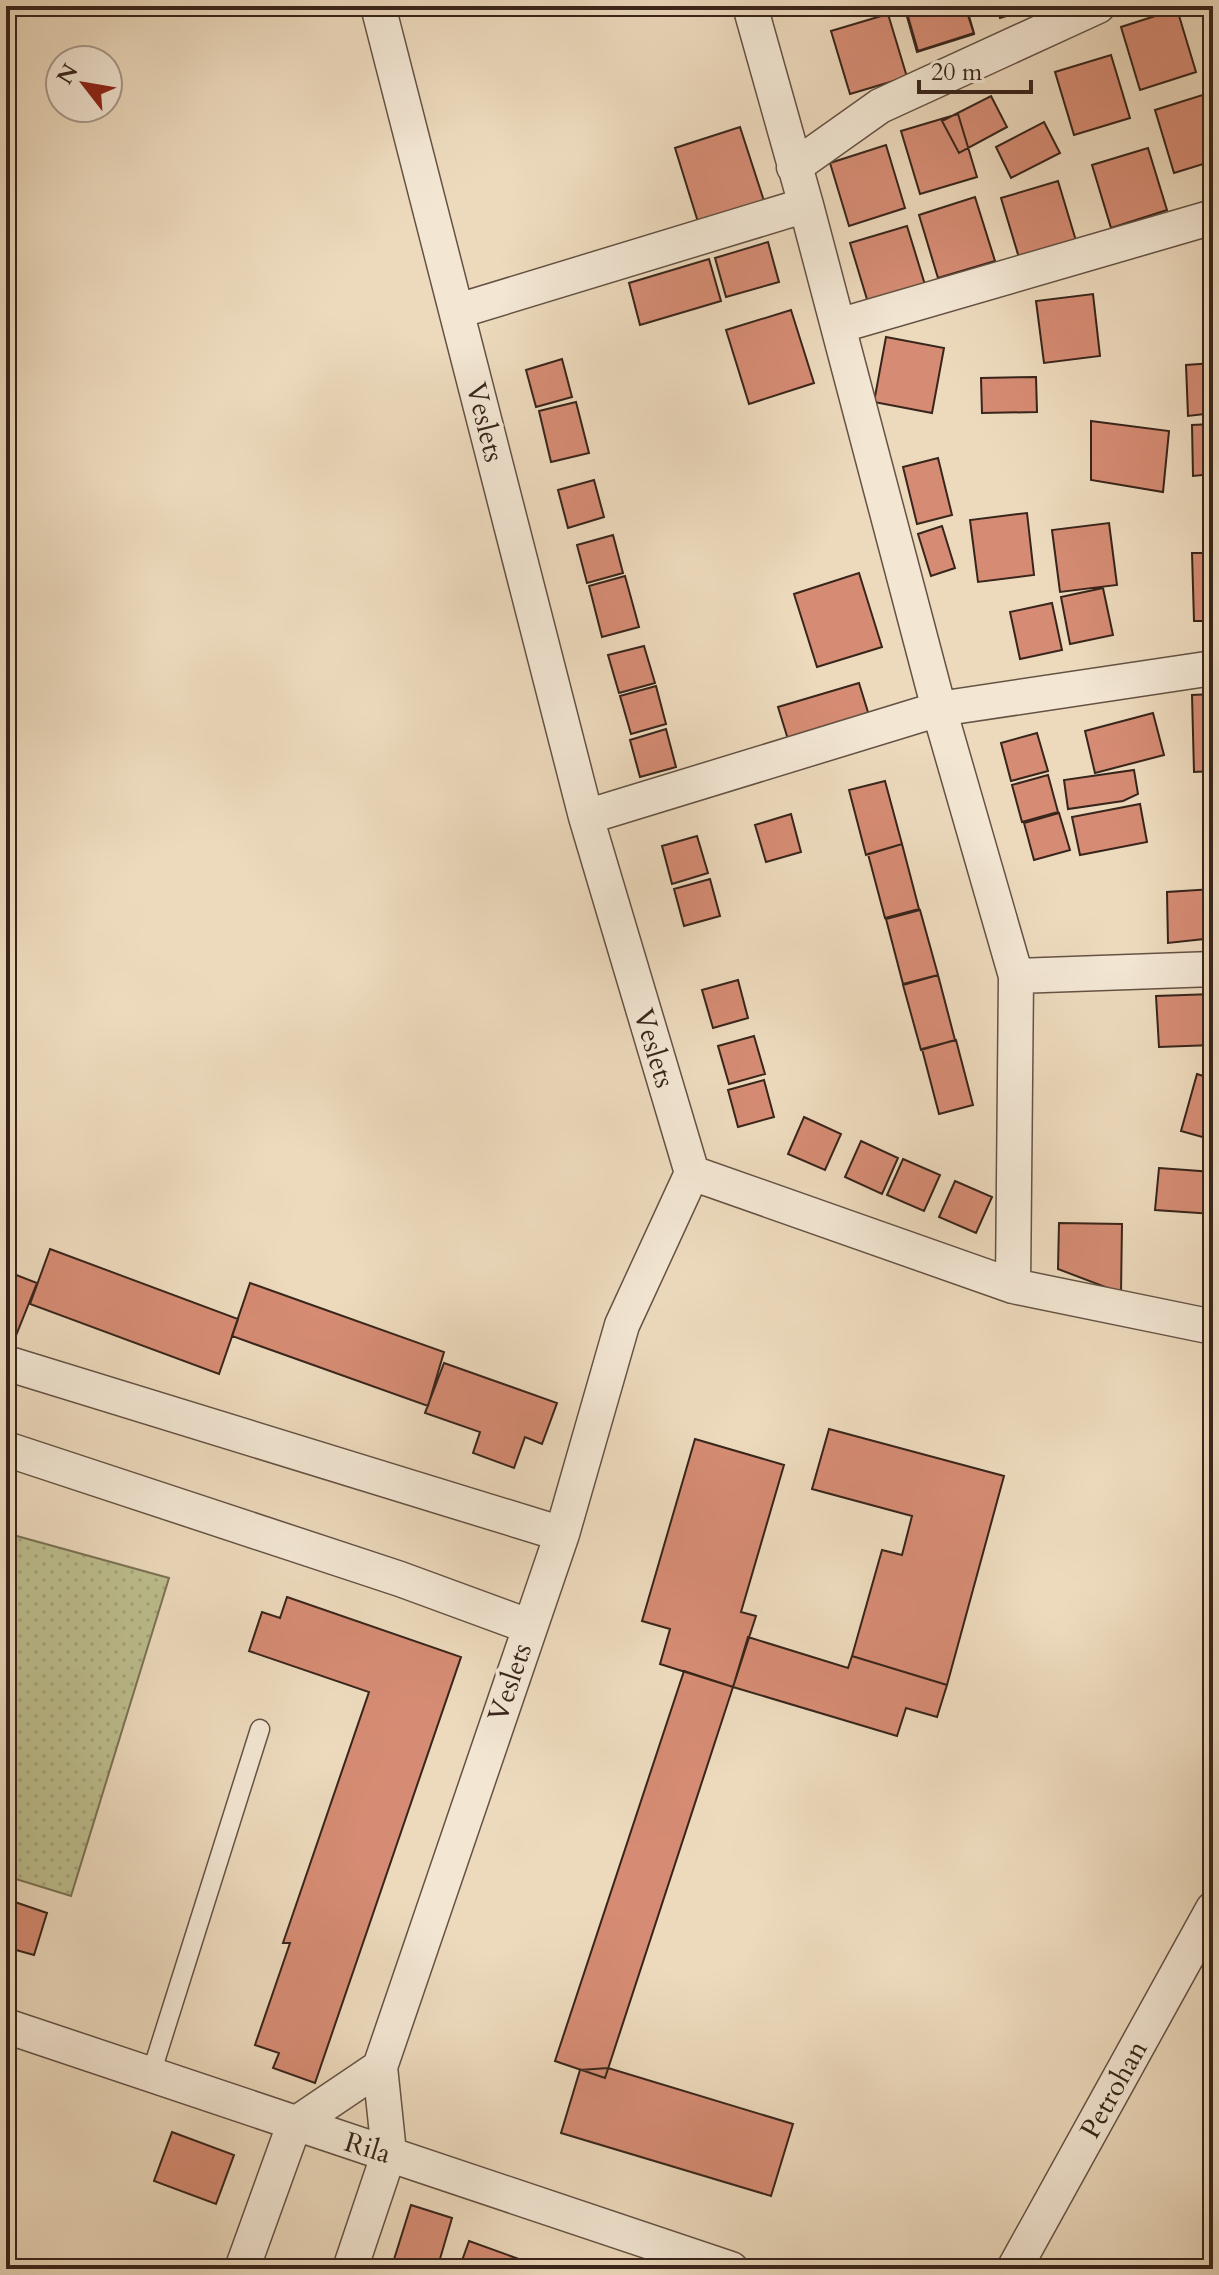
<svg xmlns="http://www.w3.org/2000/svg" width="1219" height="2275" viewBox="0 0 1219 2275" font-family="Cardo,serif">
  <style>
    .green { fill: url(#green-dots); stroke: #7a7254; stroke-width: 2 }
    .building { fill: #d68c74; stroke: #38251b; stroke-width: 2 }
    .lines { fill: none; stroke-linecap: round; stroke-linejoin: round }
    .service-casing { stroke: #655244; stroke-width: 21 }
    .minor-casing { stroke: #655244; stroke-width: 37 }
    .service { stroke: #f3e7d4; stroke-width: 18 }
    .minor { stroke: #f3e7d4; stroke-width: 34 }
    .labels { text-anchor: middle; stroke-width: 8; stroke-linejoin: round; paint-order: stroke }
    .street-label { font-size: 28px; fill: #38251b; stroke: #f3e7d4 }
  </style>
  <defs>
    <pattern id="green-dots" width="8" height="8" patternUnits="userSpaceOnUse" patternTransform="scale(2)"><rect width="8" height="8" fill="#bdbe8e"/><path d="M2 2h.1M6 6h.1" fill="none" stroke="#a3a37a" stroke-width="1.8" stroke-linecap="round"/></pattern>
  </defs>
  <rect width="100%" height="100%" fill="#eddabd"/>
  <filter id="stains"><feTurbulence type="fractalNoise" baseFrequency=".0025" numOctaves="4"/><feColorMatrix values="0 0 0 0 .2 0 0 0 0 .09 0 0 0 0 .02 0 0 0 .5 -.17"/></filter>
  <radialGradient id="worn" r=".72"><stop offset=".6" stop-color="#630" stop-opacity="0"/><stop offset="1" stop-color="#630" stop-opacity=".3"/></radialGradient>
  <path class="green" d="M6,1533L169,1578L71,1896L6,1876Z"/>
  <path class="building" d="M904,6H965L974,34L917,52Z
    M905,6H966L974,33L918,51Z
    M996,6H1039L1000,18Z
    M1177,9L1196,72L1140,90L1121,27Z
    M888,14L907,77L850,94L831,31Z
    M1111,55L1130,118L1074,135L1055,72Z
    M1212,92L1213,161L1174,173L1155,110Z
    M991,96L1007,127L959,153L942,121Z
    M958,114L977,177L920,194L901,131Z
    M1044,122L1060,153L1011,178L996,147Z
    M740,127L764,201L698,222L675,148Z
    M886,145L905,208L849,226L830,163Z
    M1148,148L1167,210L1111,228L1092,165Z
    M1058,181L1077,244L1020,261L1001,198Z
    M975,197L995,261L938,278L919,215Z
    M907,226L926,288L869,306L850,243Z
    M768,242L779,282L726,297L715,258Z
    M709,259L721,301L640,325L629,283Z
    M1093,294L1100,356L1044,363L1036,301Z
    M791,310L814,383L749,404L726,330Z
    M886,337L944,348L932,413L874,402Z
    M562,359L572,397L536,407L526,370Z
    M1213,363V413L1188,416L1186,365Z
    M1036,377L1037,412L982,413L981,378Z
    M576,402L589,453L551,462L539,411Z
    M1091,421L1169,431L1163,492L1091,480Z
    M1213,424V474L1193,476L1192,425Z
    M938,458L952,515L917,524L903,467Z
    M594,480L604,517L568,528L558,490Z
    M1027,513L1034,575L978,582L970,520Z
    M1109,523L1117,585L1060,592L1052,530Z
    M942,526L955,568L931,576L918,534Z
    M613,535L623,573L587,583L577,545Z
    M1192,553H1213V621H1194Z
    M859,573L882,647L817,667L794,594Z
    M625,576L639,627L602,637L589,586Z
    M1103,588L1113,635L1070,644L1061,597Z
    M1052,603L1062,650L1020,659L1010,612Z
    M644,646L655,683L619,693L608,655Z
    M859,683L872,725L791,749L778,707Z
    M656,686L666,724L631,734L620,696Z
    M1213,694V771L1194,772L1192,695Z
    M1153,713L1164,755L1095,773L1085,731Z
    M666,729L676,767L640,777L630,740Z
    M1037,733L1048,771L1011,781L1001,743Z
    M1134,770L1138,794L1123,801L1068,809L1064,780Z
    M1048,775L1058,812L1022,822L1012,785Z
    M885,781L902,844L866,855L849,790Z
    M1210,794H1213V841H1210Z
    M1140,804L1147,842L1080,855L1072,817Z
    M1059,813L1070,850L1034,860L1024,823Z
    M791,814L801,852L766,862L755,825Z
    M697,836L708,873L672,884L662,846Z
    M902,844L919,909L885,918L868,854Z
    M710,879L720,916L684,926L674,889Z
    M1213,889V938L1168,943L1167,892Z
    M920,910L938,975L903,984L886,919Z
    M938,975L955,1040L921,1050L903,985Z
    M738,980L748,1018L713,1028L702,990Z
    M1213,994V1045L1159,1047L1156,996Z
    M754,1036L765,1074L729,1084L718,1046Z
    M956,1040L973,1105L939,1114L922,1049Z
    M1197,1074L1213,1079V1140L1181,1131Z
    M764,1080L774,1117L738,1127L728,1090Z
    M804,1117L841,1134L825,1170L788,1154Z
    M861,1141L898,1158L882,1194L845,1177Z
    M903,1159L940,1175L924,1211L887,1195Z
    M1159,1168L1213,1172V1214L1155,1210Z
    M955,1181L992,1197L976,1233L939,1217Z
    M1059,1223L1122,1224L1121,1293L1058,1269Z
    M50,1249L238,1319L219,1374L30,1304Z
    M6,1271L37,1283L13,1343L6,1340Z
    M250,1283L444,1352L428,1406L232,1336Z
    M444,1363L557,1403L542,1444L525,1437L514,1468L473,1453L480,1432L425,1413Z
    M829,1429L1004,1476L947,1685L852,1656L882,1550L902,1555L912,1516L812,1489Z
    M695,1439L784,1465L741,1612L756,1616L733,1687L660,1664L670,1629L642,1621Z
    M287,1597L461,1657L315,2083L273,2068L279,2053L255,2045L290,1943H283L369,1692L249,1651L262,1612L280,1618Z
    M748,1637L848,1668L852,1656L947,1685L937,1717L906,1708L897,1736L733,1687Z
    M684,1671L733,1687L605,2078L555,2061Z
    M6,1899L47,1913L34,1955L16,1950L8,1975Z
    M608,2068L793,2124L771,2196L561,2133L580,2070Z
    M172,2132L234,2155L216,2204L154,2181Z
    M411,2205L452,2218L437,2269H391Z
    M469,2241L530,2263L528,2269H459Z"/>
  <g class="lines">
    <g class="service-casing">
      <path id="service" d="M151,2074L260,1729"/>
    </g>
    <g class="minor-casing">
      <path id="minor" d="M750,6L806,205L939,709L1016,976L1013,1286
        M794,167L880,106L1098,6
        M458,311L806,205
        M838,326L1213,217
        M586,817L939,709L1213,668
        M1016,976L1213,969
        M692,1173L1013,1286L1213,1327
        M6,1363L562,1534
        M6,1449L400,1579L528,1626
        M6,2026L731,2269
        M242,2269L294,2125L380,2067
        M350,2269L389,2153L380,2067L562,1534L622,1325L692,1173L586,817L378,6
        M1014,2269L1213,1909"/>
    </g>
    <use href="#service" class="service"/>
    <use href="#minor" class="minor"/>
  </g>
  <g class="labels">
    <g class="street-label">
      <text transform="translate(486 422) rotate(76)" y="10">Veslets</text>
      <text transform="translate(655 1048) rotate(73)" y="10">Veslets</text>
      <text transform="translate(509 1682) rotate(-71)" y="10">Veslets</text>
      <text transform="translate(1113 2089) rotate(-61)" y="10">Petrohan</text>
      <text transform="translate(368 2147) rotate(17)" y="10">Rila</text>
    </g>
  </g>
  <rect width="1219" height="2275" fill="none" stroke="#eddabd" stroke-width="32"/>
  <rect x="8" y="8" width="1203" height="2259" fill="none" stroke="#38251b" stroke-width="4"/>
  <rect x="16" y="16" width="1187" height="2243" fill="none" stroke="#38251b" stroke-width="2"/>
  <g transform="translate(84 84) rotate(301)"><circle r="38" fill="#f3e7d4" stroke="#a8998a" stroke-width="2"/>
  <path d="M0-6L14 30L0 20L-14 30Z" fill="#8f2418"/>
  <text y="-12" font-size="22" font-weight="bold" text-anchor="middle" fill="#38251b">N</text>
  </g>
  <path d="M919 80v12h112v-12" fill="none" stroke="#38251b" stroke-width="4"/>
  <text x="931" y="80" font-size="24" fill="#38251b" stroke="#f3e7d4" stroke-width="6" paint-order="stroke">20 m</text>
  <rect width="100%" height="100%" filter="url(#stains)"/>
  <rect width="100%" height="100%" fill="url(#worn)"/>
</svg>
